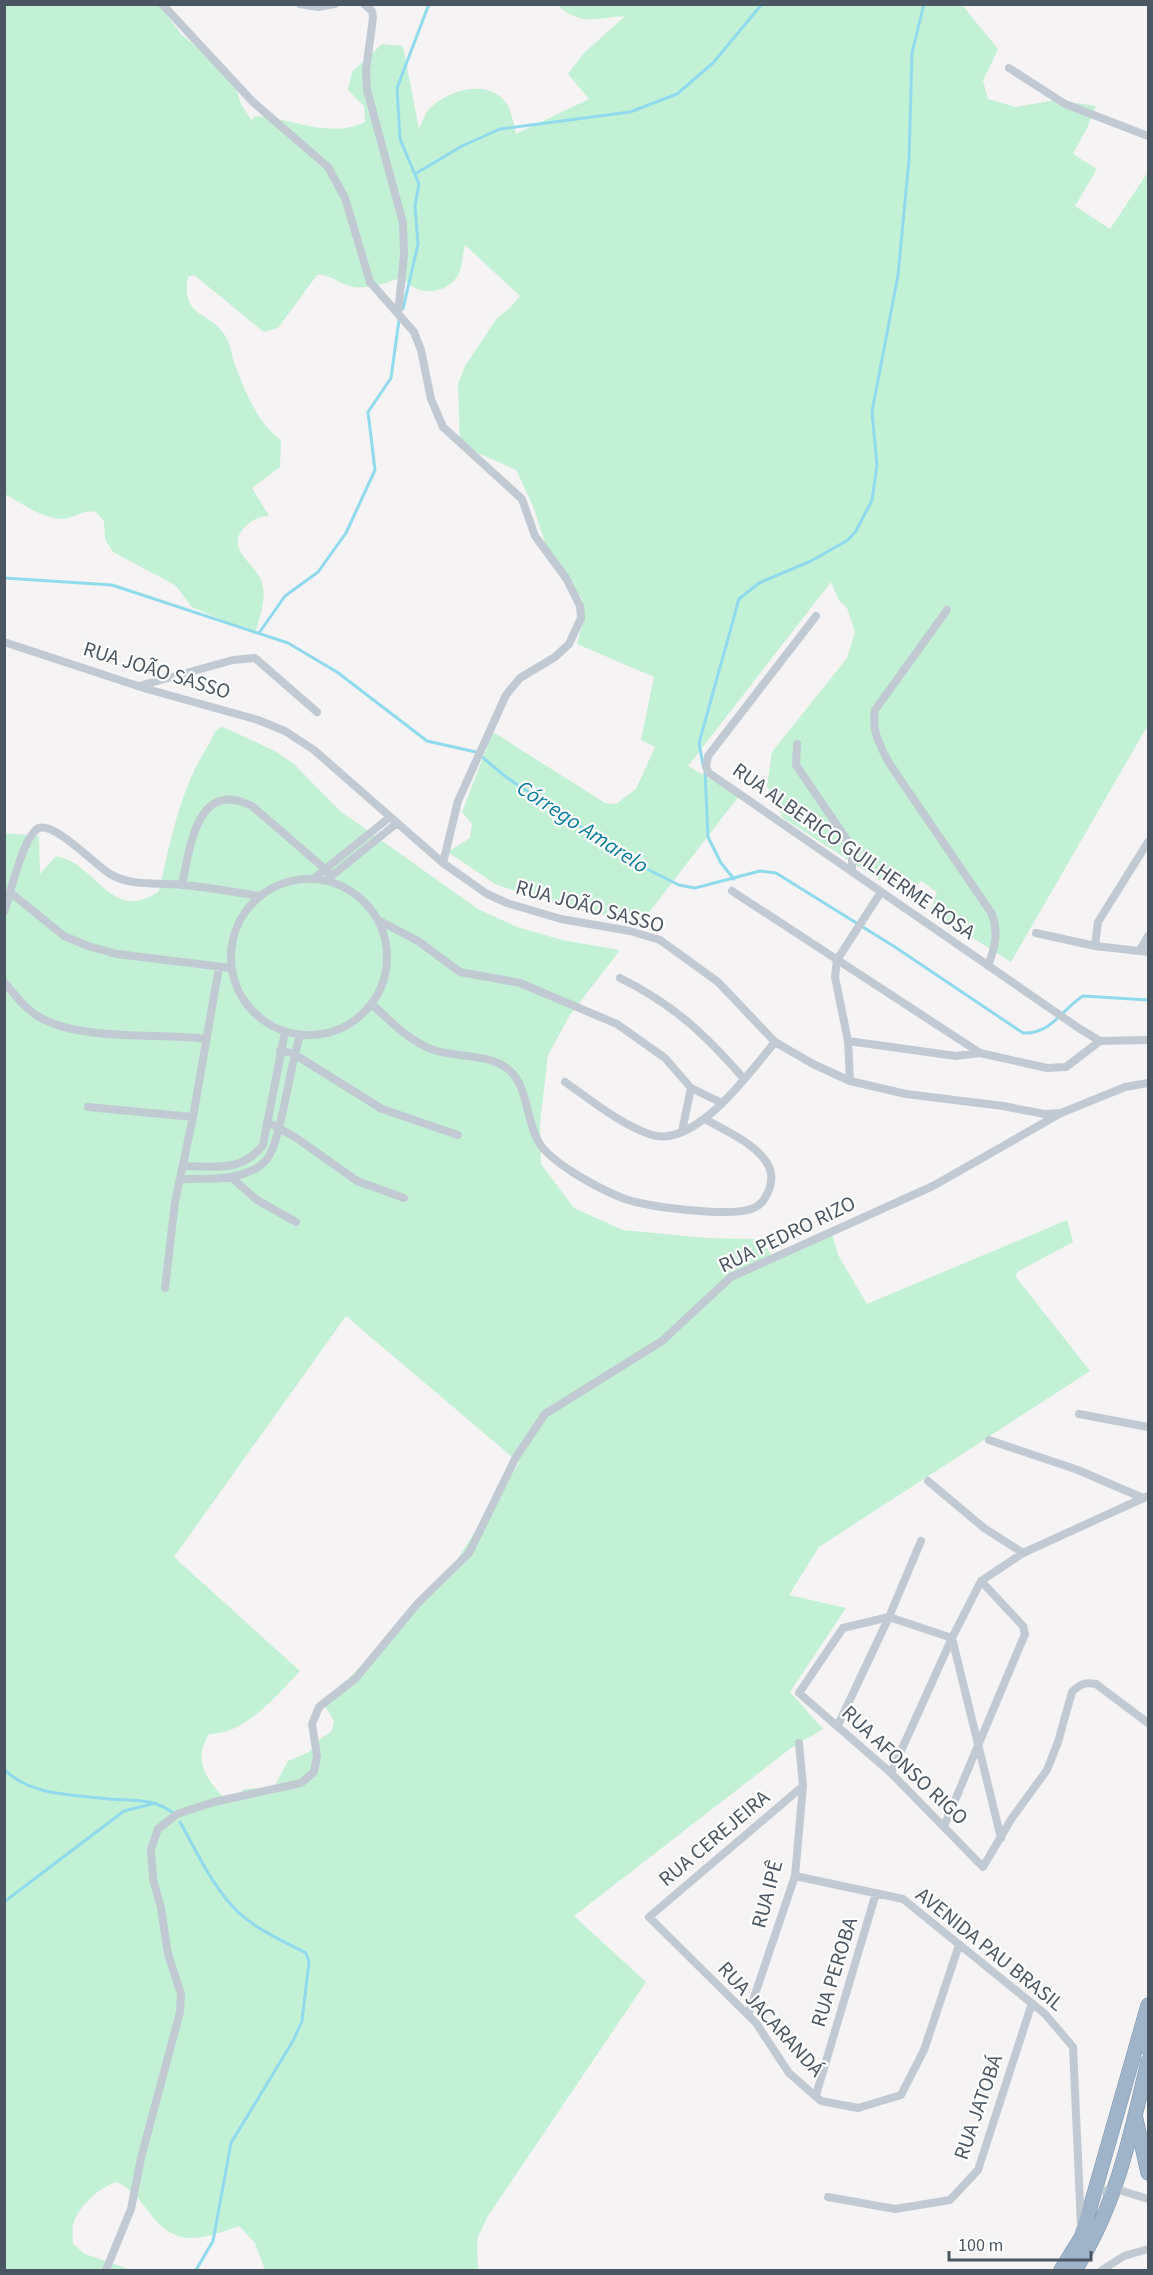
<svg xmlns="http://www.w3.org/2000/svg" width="1153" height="2275" viewBox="0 0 1153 2275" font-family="'Source Sans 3',sans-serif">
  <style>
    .green { fill: #c3f1d5; fill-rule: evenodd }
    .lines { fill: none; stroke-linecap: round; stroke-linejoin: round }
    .stream { stroke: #90daee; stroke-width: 3 }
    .trunk-casing { stroke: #7690ad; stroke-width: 15 }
    .minor { stroke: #c1cad2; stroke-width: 8 }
    .trunk { stroke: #9fb4c9; stroke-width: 14 }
    .labels { text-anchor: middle; stroke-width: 4.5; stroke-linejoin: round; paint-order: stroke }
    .street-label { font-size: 21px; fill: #4a5661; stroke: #fff }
    .water-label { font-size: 22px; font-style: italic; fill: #0c7c9b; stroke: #fff }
  </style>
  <rect width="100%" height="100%" fill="#f5f3f3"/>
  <path class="green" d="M556,4L962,5L998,49L983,81L988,99L1016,107L1056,100L1096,106L1087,128L1073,154L1097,169L1075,206L1110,229L1148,172V725L1011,962L930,911L937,892L921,881L906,897L783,818L767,786L772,752L847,658L855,632L847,608L838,599L831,582L688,766L739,796L640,924L524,894L495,884L448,852L470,838L472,824L462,812L493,732L605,803L616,804L636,789L655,747L641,740L654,677L577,644L584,617L582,599L545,543L533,506L516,470L460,445L458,384L465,366L497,318L510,308L520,296L465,245C462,254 463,269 457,277C442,296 416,296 402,277C385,284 362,292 344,284C334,280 329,274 317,275L278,328L264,332L194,275L188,277C180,320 213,310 227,339C231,346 231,354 234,362C244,389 257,423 281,440L280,467L252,488L269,516C261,516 254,519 248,524C220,548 257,563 262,583C267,599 259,618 255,634L192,607L175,585L113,552L105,539L104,521L96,512C83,510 80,515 68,518C49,523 21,503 5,494L4,5H159L181,34L200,50L236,89L241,104L252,121L254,116C291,117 329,140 365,122L364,106L348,90L352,72L382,44L403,46L419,129C422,123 425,113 430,108C449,89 492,77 508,106C512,114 514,125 516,134L589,99L568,74L583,54L625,16C594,18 582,27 556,4Z
    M223,727L275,751L294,764L340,811L478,909L517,927L562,940L620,950L570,1015L548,1055L540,1123L541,1164L574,1208L623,1230L706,1238L761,1239L772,1256L832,1233L838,1255L867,1304L1067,1220L1073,1242L1017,1272L1016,1277L1090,1371L819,1547L789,1595L846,1608L790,1692L823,1729L791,1748L574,1916L646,1982L488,2216L477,2239L478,2270H265L255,2243L239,2226C199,2240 176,2249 148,2211C139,2199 131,2189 117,2182C99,2187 79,2206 73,2224C72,2230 73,2238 73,2244L85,2254L131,2270H5L4,833L39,836L40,874L56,856C97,863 111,925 159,891C171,839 180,789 209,744C213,737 214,729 223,727ZM346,1316L519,1463L444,1580L324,1704L334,1721L332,1731L319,1740L309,1752L288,1761L274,1787L245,1789L227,1801C207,1780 192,1762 209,1734C246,1734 276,1696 300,1671L174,1557Z"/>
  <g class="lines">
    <path class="stream" d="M415,174L462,146L500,129L630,112L677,94L713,63L762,4
      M403,309L418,244L415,206L419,184L400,139L397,88L429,4
      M4,578L112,585L288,643L337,672L427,741L476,752L506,777L637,864L679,885L695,888L760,871L776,873L895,947L1023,1033C1051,1035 1063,1008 1083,996L1148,1000
      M259,633L285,596L318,572L346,533L375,470L368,412L391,378L399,320
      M703,765L699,743L739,599L759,583L811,561L848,540L856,531L872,500L877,465L872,412L898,275L909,160L912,53L924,4
      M705,772L708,837L721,863L734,879
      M4,1769C29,1796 76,1795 110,1799C133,1801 154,1798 173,1813
      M180,1822C197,1852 213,1888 238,1912C257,1930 283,1941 306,1953L309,1962L302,2021L293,2041L231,2143L213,2241L196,2270
      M4,1902L124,1811L156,1803"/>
    <g class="trunk-casing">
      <path id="trunk" d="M1143,2028L1148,2049
        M1136,2119L1148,2173
        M1061,2270L1082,2236L1148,2005
        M1075,2270C1116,2207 1131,2134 1148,2061"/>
    </g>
    <path class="minor" d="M162,4L253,102L328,167L345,198L370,282L414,332L421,350L431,399L443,427L522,499L535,536L566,578L580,606L581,618L569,644L555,657L520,678L506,695L458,801L443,863
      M300,4L318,7L335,4
      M364,4L372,11L373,18L366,70L367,90L403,223L404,255L398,314
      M1009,68L1065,104L1148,136
      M947,610L875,710C871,731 880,745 889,763L992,914C999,934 995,947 988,966
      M816,616L708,756L706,767L709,773L1080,1029L1100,1041L1148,1040
      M4,642L147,689L258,720L285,731L314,750L443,863L487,894L507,903L561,919L630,931L660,940L718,982L775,1042L813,1064L850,1081L906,1094L1003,1106L1044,1114L1061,1113L1125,1087L1148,1083
      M139,686L233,660L255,658L317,712
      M797,744L796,765L852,847V872
      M329,878L397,823
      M231 957a78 78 0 1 1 156 0a78 78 0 1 1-156 0Z
      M313,879L390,817
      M182,885C190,847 197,778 252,806L332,875
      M732,891L980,1053
      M11,893L64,936L88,946L117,954L231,968
      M4,912C10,896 23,835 39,828C55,822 95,865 110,874C131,887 159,882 182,885C208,887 234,892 259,896
      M378,920L418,941L460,972L520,983L617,1024L665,1058L691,1088L682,1131
      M1036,933L1095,946L1148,952
      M1095,946L1098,922L1148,842
      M1140,950L1148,936
      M620,978C673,1004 706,1035 744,1079
      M4,982C15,995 26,1010 41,1018C82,1041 158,1033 207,1039
      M372,1004C390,1021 410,1042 434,1050C457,1058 489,1053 509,1070C528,1086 526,1120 538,1141C549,1162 598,1188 620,1197C643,1207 728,1217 751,1209C761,1206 765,1199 769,1190C773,1179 772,1169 765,1160C752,1142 724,1130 705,1119
      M848,1041L956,1056L980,1053L1047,1068L1066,1067L1100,1041
      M280,1050L294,1054L382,1109L458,1135
      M850,1081L848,1041L835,977L837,960L881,892
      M565,1082C591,1100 621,1125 652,1135C696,1148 750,1072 775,1042
      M691,1088L722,1103
      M88,1107L193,1117
      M267,1122L295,1137L357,1181L404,1198
      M183,1166C215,1166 241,1173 263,1145L285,1032
      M231,1177L257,1200L296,1222
      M180,1179C202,1178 227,1181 248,1172C255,1170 262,1165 267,1159C281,1142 290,1064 300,1036
      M165,1288L175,1202L193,1117L219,967
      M1079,1414L1148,1427
      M989,1440L1078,1470L1143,1498
      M928,1481L984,1528L1023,1553
      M838,1725L889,1617L921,1541
      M891,1773L952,1638L981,1581L1023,1553L1148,1496
      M803,1786L649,1917L756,2023L789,2073L821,2101L858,2108L901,2095L924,2050L959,1945
      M945,1824L1025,1634L1023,1626L981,1581
      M1001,1838L952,1638L889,1617L843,1628L799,1693L891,1773L983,1867L1012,1818L1047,1770L1058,1742L1072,1692C1080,1684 1085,1682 1096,1684L1148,1723
      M795,1876L903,1899L1045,2014L1073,2047L1081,2226
      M748,2015L795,1876L803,1786L799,1743
      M816,2095L876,1893
      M1095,2192L1116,2189L1148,2199
      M828,2197L895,2209L950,2200L978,2170L1032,2003
      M106,2270L131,2209L141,2158L180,2012L181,1994L168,1954L161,1908L153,1879L151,1849L158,1829L177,1814L214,1802L301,1783L314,1772L317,1756L312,1724L319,1707L356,1678L417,1604L469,1553L516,1457L545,1414L662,1341L731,1277L933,1186L1061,1113
      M1102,2270L1124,2256L1148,2249"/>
    <use href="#trunk" class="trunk"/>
  </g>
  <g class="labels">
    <g class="street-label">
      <text transform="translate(157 670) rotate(17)" y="7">RUA JOÃO SASSO</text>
      <text transform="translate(854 851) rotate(35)" y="7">RUA ALBERICO GUILHERME ROSA</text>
      <text transform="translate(590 906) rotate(15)" y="7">RUA JOÃO SASSO</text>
      <text transform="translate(787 1234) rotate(-26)" y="7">RUA PEDRO RIZO</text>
      <text transform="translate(905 1765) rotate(43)" y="7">RUA AFONSO RIGO</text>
      <text transform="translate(714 1838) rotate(-40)" y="7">RUA CEREJEIRA</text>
      <text transform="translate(767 1894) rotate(-75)" y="7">RUA IPÊ</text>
      <text transform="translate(990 1949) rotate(39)" y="7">AVENIDA PAU BRASIL</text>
      <text transform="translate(834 1972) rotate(-73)" y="7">RUA PEROBA</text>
      <text transform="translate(771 2019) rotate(48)" y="7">RUA JACARANDÁ</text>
      <text transform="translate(978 2107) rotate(-71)" y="7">RUA JATOBÁ</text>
    </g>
    <g class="water-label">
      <text transform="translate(583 826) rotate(33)" y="8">Córrego Amarelo</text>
    </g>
  </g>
  <rect width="1153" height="2275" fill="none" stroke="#4a5661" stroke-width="12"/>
  <path d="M949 2251v9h142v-9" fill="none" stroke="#4a5661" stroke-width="3"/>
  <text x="958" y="2251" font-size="18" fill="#4a5661" stroke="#ffffff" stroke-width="4.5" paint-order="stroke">100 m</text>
</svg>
